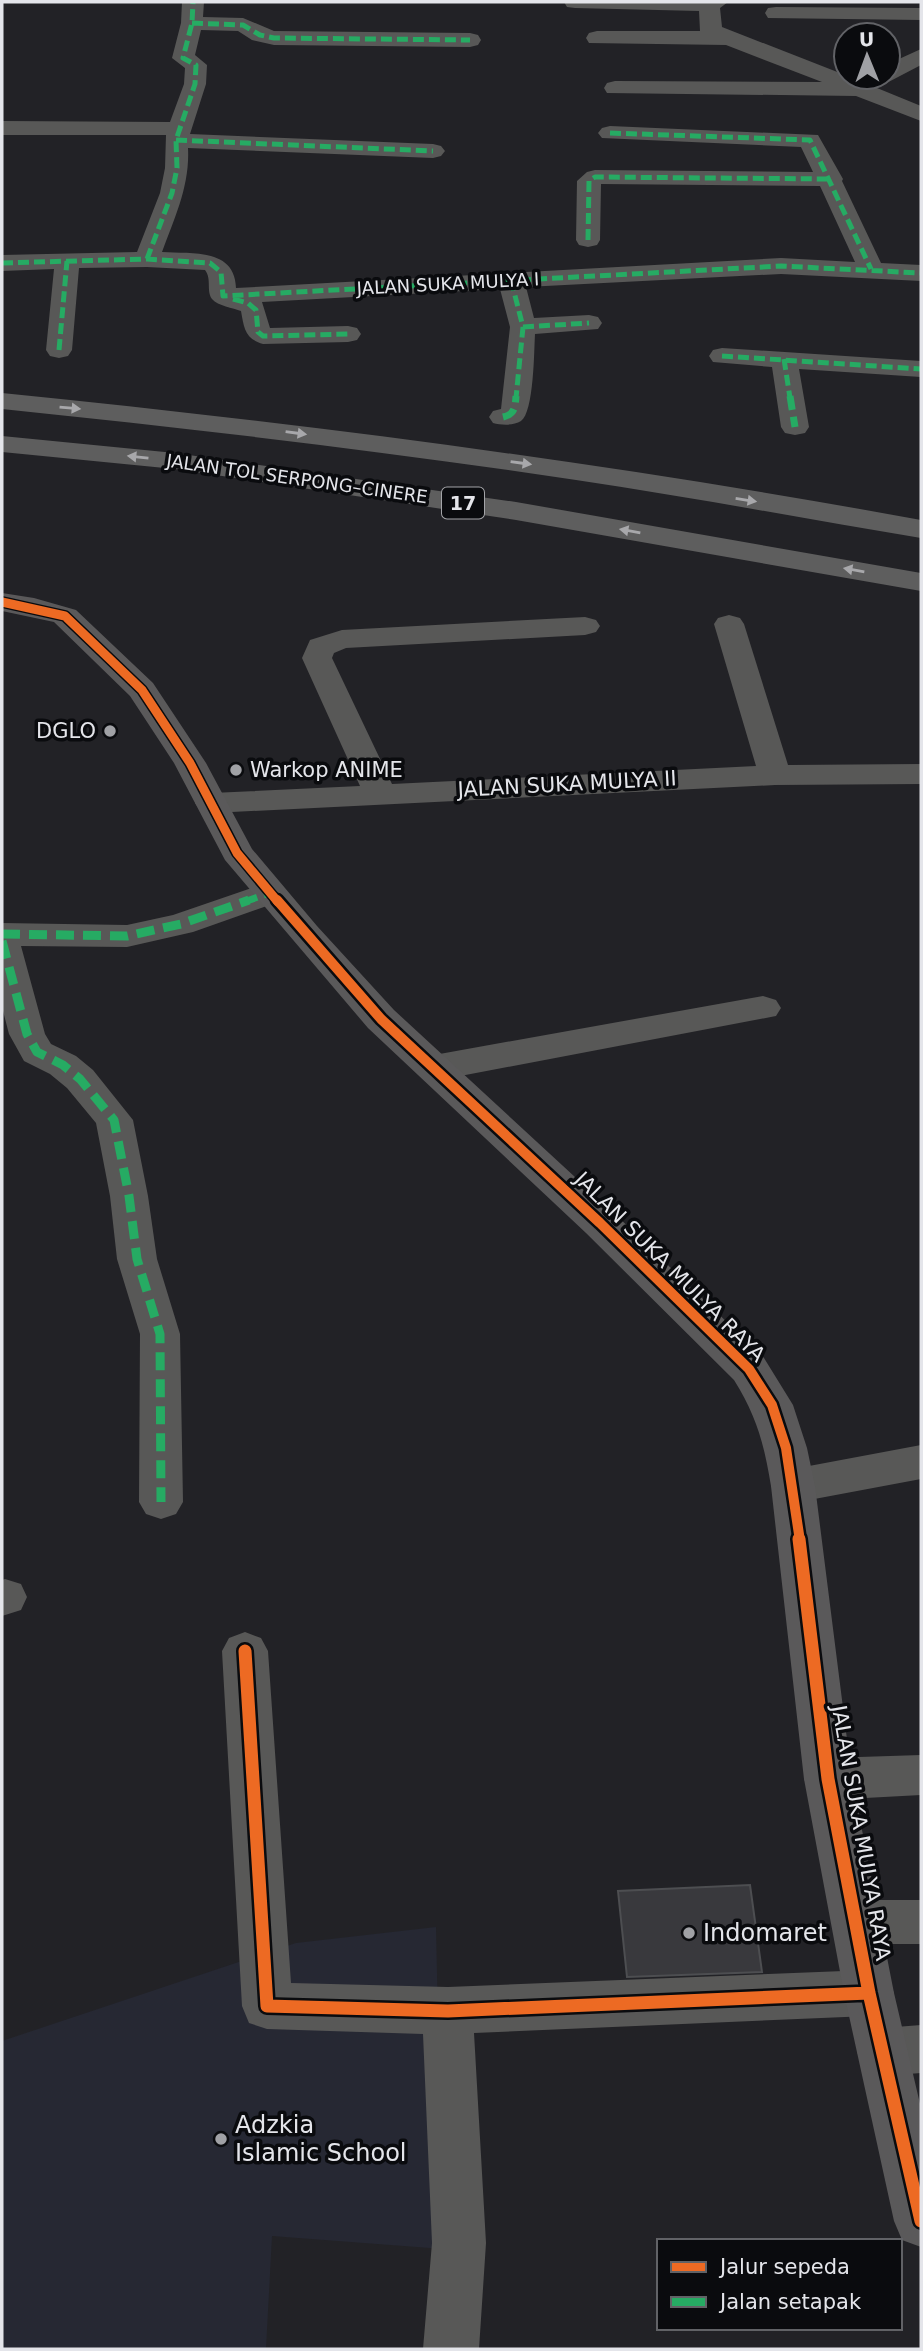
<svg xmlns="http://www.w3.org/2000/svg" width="923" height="2351" viewBox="0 0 923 2351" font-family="'DejaVu Sans',sans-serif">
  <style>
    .built { fill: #262833 }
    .building { fill: #39393d; stroke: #4d4e51; stroke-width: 2 }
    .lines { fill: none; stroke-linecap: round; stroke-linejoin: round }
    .street { fill: #585857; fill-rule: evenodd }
    .secondary { fill: #5a595a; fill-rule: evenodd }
    .highway { fill: #5e5e5e; fill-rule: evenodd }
    .quiet-far2 { stroke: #26ab63; stroke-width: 5; stroke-dasharray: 11 5; stroke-linecap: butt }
    .quiet-far1 { stroke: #26ab63; stroke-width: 7; stroke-dasharray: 14 7; stroke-linecap: butt }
    .quiet { stroke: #26ab63; stroke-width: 9; stroke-dasharray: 18 9; stroke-linecap: butt }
    .cycleway-far2-casing { stroke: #0a0b0e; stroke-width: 12 }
    .cycleway-far1-casing { stroke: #0a0b0e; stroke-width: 15 }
    .cycleway-casing { stroke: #0a0b0e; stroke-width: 18 }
    .cycleway-far2 { stroke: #ed6a23; stroke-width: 9 }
    .cycleway-far1 { stroke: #ed6a23; stroke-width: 10 }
    .cycleway { stroke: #ed6a23; stroke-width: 13 }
    .oneway { fill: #a8a8ab }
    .poi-dot { fill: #a0a1a5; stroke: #0a0b0e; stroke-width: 2.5 }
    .labels { text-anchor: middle; stroke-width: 7; stroke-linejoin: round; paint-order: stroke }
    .far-street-label { font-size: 18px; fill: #e4e5ea; stroke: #0a0b0e }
    .shield { fill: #0a0b0e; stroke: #a3a4a8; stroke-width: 2 }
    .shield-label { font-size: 19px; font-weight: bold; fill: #e4e5ea }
    .poi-label { font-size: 21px; fill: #e4e5ea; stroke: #0a0b0e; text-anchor: end }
    .street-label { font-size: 21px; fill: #e4e5ea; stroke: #0a0b0e }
    .near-poi-label { font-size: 24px; fill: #e4e5ea; stroke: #0a0b0e; text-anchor: start }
  </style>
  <rect width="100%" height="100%" fill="#222226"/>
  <path class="built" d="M436,1927L443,2249L272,2236L266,2349H2V2041L296,1943Z"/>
  <path class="building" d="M750,1885L762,1972L627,1977L618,1891Z"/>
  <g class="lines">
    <path class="street" d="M182,2H204L203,17L243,18L274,31L470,33L478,35L481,40L478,45L470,47L274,45L252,40L238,31L201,30L195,55L207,65L206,84L190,134L433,144L441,146L445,151L441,156L433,158L188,148C190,185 175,217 162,252C192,254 235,248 236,288L781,258L855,262L820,186L601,184L600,240L597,245L588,247L579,245L576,240L577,181L587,172L595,170L813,172L801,147L602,138L598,133L602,128L610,126L818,135L843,179L842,181L881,263L921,265V281L781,274L526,287L534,318L589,315L598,317L602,323L598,329L535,334C534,351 534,412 521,421C513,426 501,425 493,423L489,417L493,411L501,409L510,327L500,289L262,302L270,328L348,326L357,328L361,334L357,340L348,342L263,344C245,339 244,328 241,311C233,308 218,306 212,299C206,291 212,279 205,270L147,267L79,268L72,350L68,356L59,358L50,356L46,350L54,269L2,271V255L137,252L160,193L165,168L166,135H2V121L170,122L184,84L185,68L172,58L181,23Z
      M564,2H728L720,8L722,27L845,75L847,82H855L864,77H888V64L921,49V65L877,88L921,106V121L856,96L607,93L604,88L607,83L615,81L822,82L726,45L589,43L586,38L589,33L597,31H700L699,11L575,8L567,7Z
      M776,7L921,8V20L768,18L765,13L768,8Z
      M722,348L921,361V377L799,369L809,427L805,433L795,435L785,433L781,427L772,367L713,362L709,356L713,350Z
      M729,615L740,618L744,624L788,765L921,764V784L775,785L212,813L200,810L195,803L200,796L212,793L360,786L302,658L310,640L342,630L585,617L596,620L600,626L596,632L585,635L346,648L334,653L332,658L392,784L756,766L714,624L718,618Z
      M269,882L281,885L286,893L281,901L193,932L127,947L21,946L45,1034L51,1044L76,1056L93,1070L133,1120L148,1196L157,1259L180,1334L183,1502L176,1514L161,1519L146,1514L139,1502L140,1334L117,1259L110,1196L96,1123L67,1088L50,1074L24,1061L9,1034L2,1007V923L127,925L173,915Z
      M763,996L776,1000L781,1008L776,1016L434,1081L421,1077L416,1068L421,1059L434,1055Z
      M921,1445V1479L793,1503L778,1498L771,1486L778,1474L793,1469Z
      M5,1579L21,1584L27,1597L21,1610L2,1616V1580Z
      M245,1632L261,1638L268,1651L291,1983L448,1987L869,1970L887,1977L894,1993L887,2009L869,2016L474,2033L486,2243L479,2349H423L432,2243L423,2034L267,2029L249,2023L242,2006L222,1651L229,1638Z
      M921,1755V1795L828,1800L811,1793L804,1779L811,1765L828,1758Z
      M856,1900H921V1944H856L839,1938L831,1922L839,1906Z
      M921,2025V2073L883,2076L865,2069L857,2052L865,2035L883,2028Z"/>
    <path class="secondary" d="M2,593L34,598L76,610L153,683L206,763L252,849L317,926L394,1010L614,1213L764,1358L793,1405L807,1448L815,1486L852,1779L894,1993L921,2108V2247L902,2240L894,2221L844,1993L804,1779L771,1486C764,1444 757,1417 734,1380L586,1233L368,1028L225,860L174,763L130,696L54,622L2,611Z"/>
    <path class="highway" d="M2,393C310,424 617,464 921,520V538C806,519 691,497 576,480C385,451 194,429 2,409Z
      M2,436L175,453L516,502L921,573V591L516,520L175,469L2,452Z"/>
    <path class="quiet-far2" d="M192,23L243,25L260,35L274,38L470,40
      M610,133L810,140L871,269
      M176,140L433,151
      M588,240L589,181L595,177L831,179
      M147,259L172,193L177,168L176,140L195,84L196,65L183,58L192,23L193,2
      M2,263L147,259L210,263L221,272L223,296L781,266L921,273
      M511,280L523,327L516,398
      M233,299L248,303L256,310L258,332L263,336L348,334
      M523,327L589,323
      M59,350L67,261
      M722,356L921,369
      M784,359L790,398"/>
    <path class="quiet-far1" d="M790,396L795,427
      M503,417C515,414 515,408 516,396
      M244,902L269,893"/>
    <path class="quiet" d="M2,934L127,936L181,924L249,900
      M2,941L27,1034L37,1052L63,1065L80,1079L114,1120L129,1196L137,1259L160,1334L161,1502"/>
    <g class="cycleway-far2-casing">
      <path id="cycleway-far2" d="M2,602L65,616L142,690L190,763L237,853L278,902"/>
    </g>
    <g class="cycleway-far1-casing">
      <path id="cycleway-far1" d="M277,900L381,1019L600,1223L749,1369L772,1405L786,1448L800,1541"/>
    </g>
    <g class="cycleway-casing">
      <path id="cycleway" d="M799,1539L828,1779L869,1993L921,2221
        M245,1651L267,2006L448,2011L869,1993"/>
    </g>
    <use href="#cycleway-far2" class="cycleway-far2"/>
    <use href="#cycleway-far1" class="cycleway-far1"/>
    <use href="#cycleway" class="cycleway"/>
  </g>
  <defs><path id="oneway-solid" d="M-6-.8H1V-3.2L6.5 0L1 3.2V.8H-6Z" transform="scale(1.75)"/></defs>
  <g class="oneway">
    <use href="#oneway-solid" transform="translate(70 408) rotate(5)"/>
    <use href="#oneway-solid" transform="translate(296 433) rotate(8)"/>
    <use href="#oneway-solid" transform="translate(138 457) rotate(-174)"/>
    <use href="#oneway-solid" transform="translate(521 463) rotate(8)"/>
    <use href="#oneway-solid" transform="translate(746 500) rotate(9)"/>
    <use href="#oneway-solid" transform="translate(630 531) rotate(-170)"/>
    <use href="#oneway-solid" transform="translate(854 570) rotate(-170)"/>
  </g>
  <g class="poi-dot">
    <circle cx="110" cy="731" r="7"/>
    <circle cx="236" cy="770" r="7"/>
    <circle cx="689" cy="1933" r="7"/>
    <circle cx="221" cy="2139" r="7"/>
  </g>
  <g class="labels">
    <g class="far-street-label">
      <text transform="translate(448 284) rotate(-3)" y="6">JALAN SUKA MULYA I</text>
      <text transform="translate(297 479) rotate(8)" y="6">JALAN TOL SERPONG–CINERE</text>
    </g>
    <rect class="shield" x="442" y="487.5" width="42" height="31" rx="5"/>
    <g class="shield-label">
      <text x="463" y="510">17</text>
    </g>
    <g class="poi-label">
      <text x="96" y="738">DGLO</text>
      <text x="250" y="777" text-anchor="start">Warkop ANIME</text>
    </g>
    <g class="street-label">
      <text transform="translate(567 784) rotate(-3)" y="7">JALAN SUKA MULYA II</text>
      <text transform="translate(670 1267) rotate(45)" y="7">JALAN SUKA MULYA RAYA</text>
      <text transform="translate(861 1833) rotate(80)" y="7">JALAN SUKA MULYA RAYA</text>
    </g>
    <g class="near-poi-label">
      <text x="703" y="1941">Indomaret</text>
      <text x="235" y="2133">Adzkia<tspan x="235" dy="28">Islamic School</tspan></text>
    </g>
  </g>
  <rect width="923" height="2351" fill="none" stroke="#e4e5ea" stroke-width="7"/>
  <rect x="657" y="2239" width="245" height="91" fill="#0a0b0e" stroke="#616266" stroke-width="2"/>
  <rect x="671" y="2262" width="35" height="10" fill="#ed6a23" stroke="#616266" stroke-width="2"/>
  <text x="720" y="2274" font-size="21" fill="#e4e5ea">Jalur sepeda</text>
  <rect x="671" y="2297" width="35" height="10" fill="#26ab63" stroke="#616266" stroke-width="2"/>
  <text x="720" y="2309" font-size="21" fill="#e4e5ea">Jalan setapak</text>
  <g transform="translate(867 56) rotate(359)"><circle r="33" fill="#0a0b0e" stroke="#616266" stroke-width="2"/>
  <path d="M0-5L12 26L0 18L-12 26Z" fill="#a0a1a5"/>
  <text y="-10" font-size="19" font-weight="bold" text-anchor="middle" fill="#e4e5ea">U</text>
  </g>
</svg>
